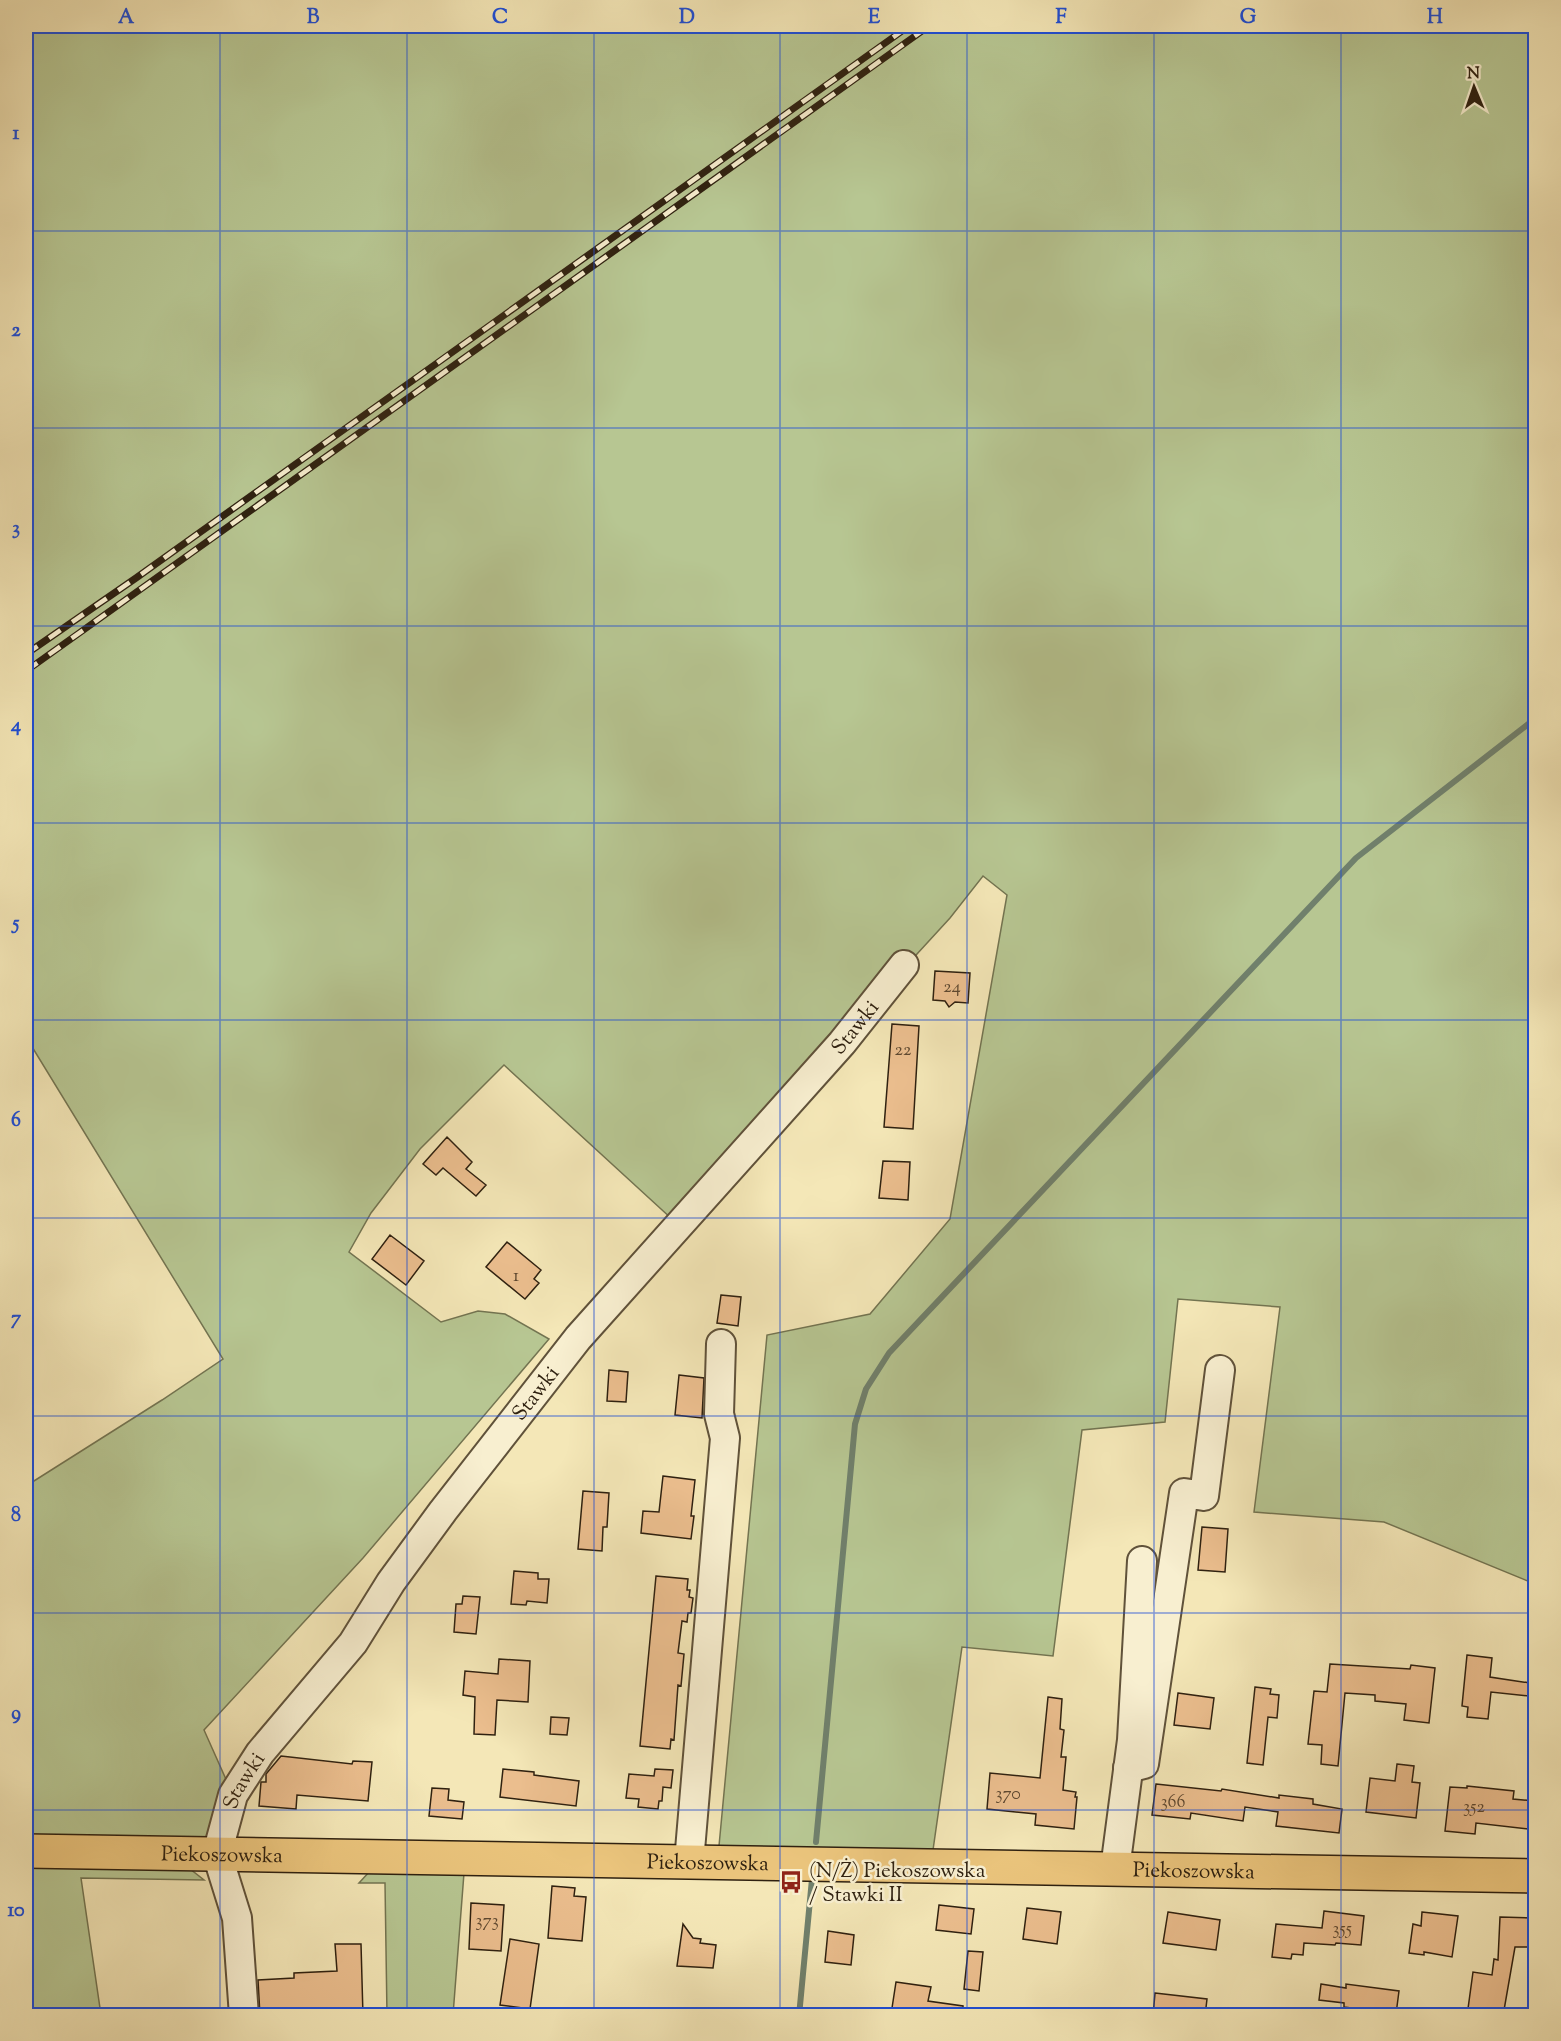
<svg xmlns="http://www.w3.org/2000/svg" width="1561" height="2041" viewBox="0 0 1561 2041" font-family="'Sorts Mill Goudy',serif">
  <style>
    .green { fill: #b7c692; stroke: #737451; stroke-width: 1.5 }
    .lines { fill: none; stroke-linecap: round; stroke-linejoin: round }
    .stream { stroke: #70806c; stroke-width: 6 }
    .building { fill: #ebbe8e; stroke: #2f2110; stroke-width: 1.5 }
    .minor-casing { stroke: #60523a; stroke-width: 32 }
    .major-casing { stroke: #2f2110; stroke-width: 36 }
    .minor { stroke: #f8efd0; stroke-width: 28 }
    .major { stroke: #eac47c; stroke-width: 33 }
    .rail-casing { stroke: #2f2110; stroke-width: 7 }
    .rail { stroke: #f8efd0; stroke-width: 4.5; stroke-dasharray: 14; stroke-linecap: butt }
    .grid { fill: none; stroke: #1d4ed8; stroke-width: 1.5; stroke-opacity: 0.55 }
    .labels { text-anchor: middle; stroke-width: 5; stroke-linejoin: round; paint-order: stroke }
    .number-label { font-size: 18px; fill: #5e4830 }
    .street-label { font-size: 21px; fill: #2f2110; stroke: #f8efd0 }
    .poi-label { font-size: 21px; fill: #2f2110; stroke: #f8efd0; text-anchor: start }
    .neatline { fill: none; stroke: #1d4ed8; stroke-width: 2 }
    .grid-label { font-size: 20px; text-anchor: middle; font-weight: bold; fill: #1d4ed8 }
  </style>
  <rect width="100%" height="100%" fill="#f4e7b7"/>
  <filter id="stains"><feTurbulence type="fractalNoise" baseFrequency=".00333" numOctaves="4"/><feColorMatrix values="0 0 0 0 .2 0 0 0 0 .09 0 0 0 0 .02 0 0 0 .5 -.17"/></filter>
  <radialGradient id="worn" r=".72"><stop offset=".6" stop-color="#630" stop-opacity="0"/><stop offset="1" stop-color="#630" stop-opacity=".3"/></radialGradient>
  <path class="green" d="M26,26H1535V1584L1384,1522L1254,1512L1280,1307L1178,1299L1165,1422L1082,1430L1053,1656L962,1647L933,1850L719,1846L767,1335L870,1314L950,1219L1007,895L983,876L950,918L673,1220L504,1065L420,1149L371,1213L349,1252L441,1322L478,1311L505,1314L549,1339L363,1558L204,1730L233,1795L217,1854L26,1851V1486L162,1400L223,1359L26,1037Z
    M26,1863L190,1869L204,1880L81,1878L101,2015L26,2016Z
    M370,1871L464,1873L453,2015H387L385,1883H359Z"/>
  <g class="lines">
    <path class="stream" d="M816,1842L855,1424L866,1389L889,1353L1356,858L1536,718
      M799,2016L812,1879"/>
  </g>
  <path class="building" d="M935,971L970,973L968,1003L955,1002L949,1007L945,1001L933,1000Z
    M892,1024L919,1026L913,1129L884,1127Z
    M447,1137L472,1162L466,1169L486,1185L476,1196L443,1168L436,1175L423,1164Z
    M883,1161L910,1162L908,1200L879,1198Z
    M390,1235L424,1261L406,1285L372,1259Z
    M507,1242L541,1270L534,1279L539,1283L525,1299L486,1267Z
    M721,1295L741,1297L738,1326L717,1323Z
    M609,1370L628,1372L626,1402L607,1401Z
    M679,1375L704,1378L702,1418L675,1415Z
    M663,1476L695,1480L691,1516H694L691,1539L641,1533L643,1511L659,1512Z
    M583,1491L609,1493L607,1527H603L602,1551L578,1549Z
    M1202,1527L1228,1529L1225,1572L1198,1570Z
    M514,1571L538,1573V1579H549L547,1603L527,1601L526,1605L511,1604Z
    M656,1576L688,1579L687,1590H690L689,1597L693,1598L691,1613H688L687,1622L682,1621L678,1653L684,1654L681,1686L678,1685L674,1740L671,1739L670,1749L640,1746Z
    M463,1596L480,1597L476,1634L454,1632L456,1604H462Z
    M1467,1655L1492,1658L1490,1677L1530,1683L1529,1696L1491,1692L1488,1719L1467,1717L1468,1707L1462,1706Z
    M499,1659L530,1661L528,1702L497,1700L495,1735L474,1734L475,1697L463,1695L465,1671L498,1674Z
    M1330,1664L1410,1669L1411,1665L1435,1668L1429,1723L1404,1720L1406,1704L1375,1701V1695L1345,1693L1338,1766L1321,1764L1322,1745L1308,1744L1314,1691L1327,1692Z
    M1255,1687L1271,1689L1270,1694L1279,1695L1277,1718L1268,1717L1263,1765L1247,1763Z
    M1178,1693L1214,1698L1210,1729L1174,1725Z
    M1048,1697L1062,1699L1060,1729L1064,1730L1061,1757H1066L1063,1790L1076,1792L1075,1797H1077L1074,1829L1035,1825L1036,1814L987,1809L990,1773L1040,1778Z
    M551,1717L569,1718L567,1735L550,1734Z
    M281,1756L352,1764L353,1761L372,1762L368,1801L297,1795L296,1809L259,1806L261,1782H266V1774Z
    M1397,1764L1414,1766L1412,1782L1420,1783L1416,1818L1366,1812L1370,1778L1395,1781Z
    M503,1769L534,1772V1775L579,1781L576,1806L500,1797Z
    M655,1769L673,1770L671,1788L663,1787L662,1801H659L658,1809L638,1807L639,1799L626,1798L629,1774L654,1776Z
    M1156,1784L1221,1791L1222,1789L1279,1798V1795L1313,1799V1804L1342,1809L1339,1833L1276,1826L1278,1812L1245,1807L1243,1821L1191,1813L1190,1819L1152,1815Z
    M1467,1786L1514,1791L1513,1799L1536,1801V1830L1476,1823L1475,1834L1445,1831L1450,1787L1467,1788Z
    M432,1788L449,1789L448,1800L464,1802L462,1819L429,1816Z
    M552,1886L575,1888L574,1896L586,1897L582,1941L548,1938Z
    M471,1903L504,1905L501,1951L469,1949Z
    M939,1905L974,1909L971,1934L936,1930Z
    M1027,1908L1061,1912L1057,1944L1023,1939Z
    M1324,1911L1364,1916L1361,1945L1336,1943L1335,1945L1304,1943L1303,1955L1292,1954L1291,1959L1272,1957L1276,1924L1322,1928Z
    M1168,1912L1220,1920L1216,1950L1163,1943Z
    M1422,1912L1458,1916L1452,1957L1424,1952V1955L1409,1953L1413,1924L1421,1926Z
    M1500,1917L1532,1918L1531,1947H1515L1503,2016H1467L1473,1972L1492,1975L1494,1959L1498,1960Z
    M683,1924L693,1938L701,1939L700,1943L716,1945L713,1968L677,1966Z
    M828,1931L854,1935L851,1965L825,1962Z
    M510,1939L539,1944L530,2009L500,2005Z
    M335,1944H361L363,2016H260L258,1980L294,1978V1973L337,1971Z
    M968,1951L983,1952L979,1991L964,1989Z
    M896,1982L931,1987L928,2001L963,2006V2016H900L901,2009L892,2008Z
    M1321,1984L1346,1988V1984L1399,1991L1396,2014L1344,2007V2003L1319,2000Z
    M1155,1993L1207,1999L1205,2016H1153Z"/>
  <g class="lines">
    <g class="minor-casing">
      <g id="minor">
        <path d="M1128,1768L1144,1764L1184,1493L1204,1496L1220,1370"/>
        <path d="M689,1862L725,1438L719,1414L721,1344"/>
        <path d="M1115,1869L1132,1740L1142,1561"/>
        <path id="s1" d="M244,2016L237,1918L217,1854L233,1795L260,1753L353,1643L391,1582L443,1511L578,1338L842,1043L904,965"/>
      </g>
    </g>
    <g class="major-casing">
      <g id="major">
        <path id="s2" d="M26,1851L1536,1876"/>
      </g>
    </g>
    <use href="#minor" class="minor"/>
    <use href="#major" class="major"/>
    <g class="rail-casing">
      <path id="rail" d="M26,654L136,578L909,26
        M26,671L929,26"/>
    </g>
    <use href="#rail" class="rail"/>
  </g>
  <path class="grid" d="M220,26V2016M407,26V2016M594,26V2016M780,26V2016M967,26V2016M1154,26V2016M1341,26V2016M26,231H1536M26,428H1536M26,626H1536M26,823H1536M26,1020H1536M26,1218H1536M26,1416H1536M26,1613H1536M26,1810H1536"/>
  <defs>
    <g id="bus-bare" transform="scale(1.8)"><path d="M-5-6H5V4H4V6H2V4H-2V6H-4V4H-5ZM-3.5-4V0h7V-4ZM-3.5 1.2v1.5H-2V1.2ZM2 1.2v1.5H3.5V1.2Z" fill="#8f2418" stroke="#f8efd0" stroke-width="2.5" paint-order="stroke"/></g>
  </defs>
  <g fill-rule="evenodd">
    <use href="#bus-bare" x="791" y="1882"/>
  </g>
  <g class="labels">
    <g class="number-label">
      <text x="952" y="992">24</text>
      <text x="903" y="1055">22</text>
      <text x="516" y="1281">1</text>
      <text x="1008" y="1799">370</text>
      <text x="1173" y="1807">366</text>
      <text x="1474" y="1812">352</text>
      <text x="487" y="1926">373</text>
      <text x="1342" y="1934">355</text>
    </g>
    <g class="street-label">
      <text dy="7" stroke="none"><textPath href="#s1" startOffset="1216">Stawki</textPath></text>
      <text dy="7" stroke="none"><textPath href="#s1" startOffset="730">Stawki</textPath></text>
      <text dy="7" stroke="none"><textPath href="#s1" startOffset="244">Stawki</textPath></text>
      <text dy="7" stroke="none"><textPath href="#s2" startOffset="196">Piekoszowska</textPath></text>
      <text dy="7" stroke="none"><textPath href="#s2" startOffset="682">Piekoszowska</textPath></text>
      <text dy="7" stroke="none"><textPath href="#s2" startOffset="1168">Piekoszowska</textPath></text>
    </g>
    <g class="poi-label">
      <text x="809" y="1877">(N/Ż) Piekoszowska<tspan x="809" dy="24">/ Stawki II</tspan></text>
    </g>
  </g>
  <rect width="1561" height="2041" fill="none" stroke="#f4e7b7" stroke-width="66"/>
  <g transform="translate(1474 87) rotate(358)" stroke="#f8efd0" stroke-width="4.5" paint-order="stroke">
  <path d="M0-4.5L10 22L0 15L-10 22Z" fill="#2f2110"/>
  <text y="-9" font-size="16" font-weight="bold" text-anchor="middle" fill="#2f2110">N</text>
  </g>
  <rect x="33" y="33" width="1495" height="1975" class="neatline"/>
  <g class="grid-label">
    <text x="126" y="23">A</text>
    <text x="313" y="23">B</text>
    <text x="500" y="23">C</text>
    <text x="687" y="23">D</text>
    <text x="874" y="23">E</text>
    <text x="1061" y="23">F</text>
    <text x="1248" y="23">G</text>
    <text x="1435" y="23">H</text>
    <text x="16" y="139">1</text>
    <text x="16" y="336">2</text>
    <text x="16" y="534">3</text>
    <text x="16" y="731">4</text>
    <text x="16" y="929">5</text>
    <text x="16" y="1126">6</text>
    <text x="16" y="1324">7</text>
    <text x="16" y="1521">8</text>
    <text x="16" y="1719">9</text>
    <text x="16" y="1916">10</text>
  </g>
  <rect width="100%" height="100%" filter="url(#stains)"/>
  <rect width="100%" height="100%" fill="url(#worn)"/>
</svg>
